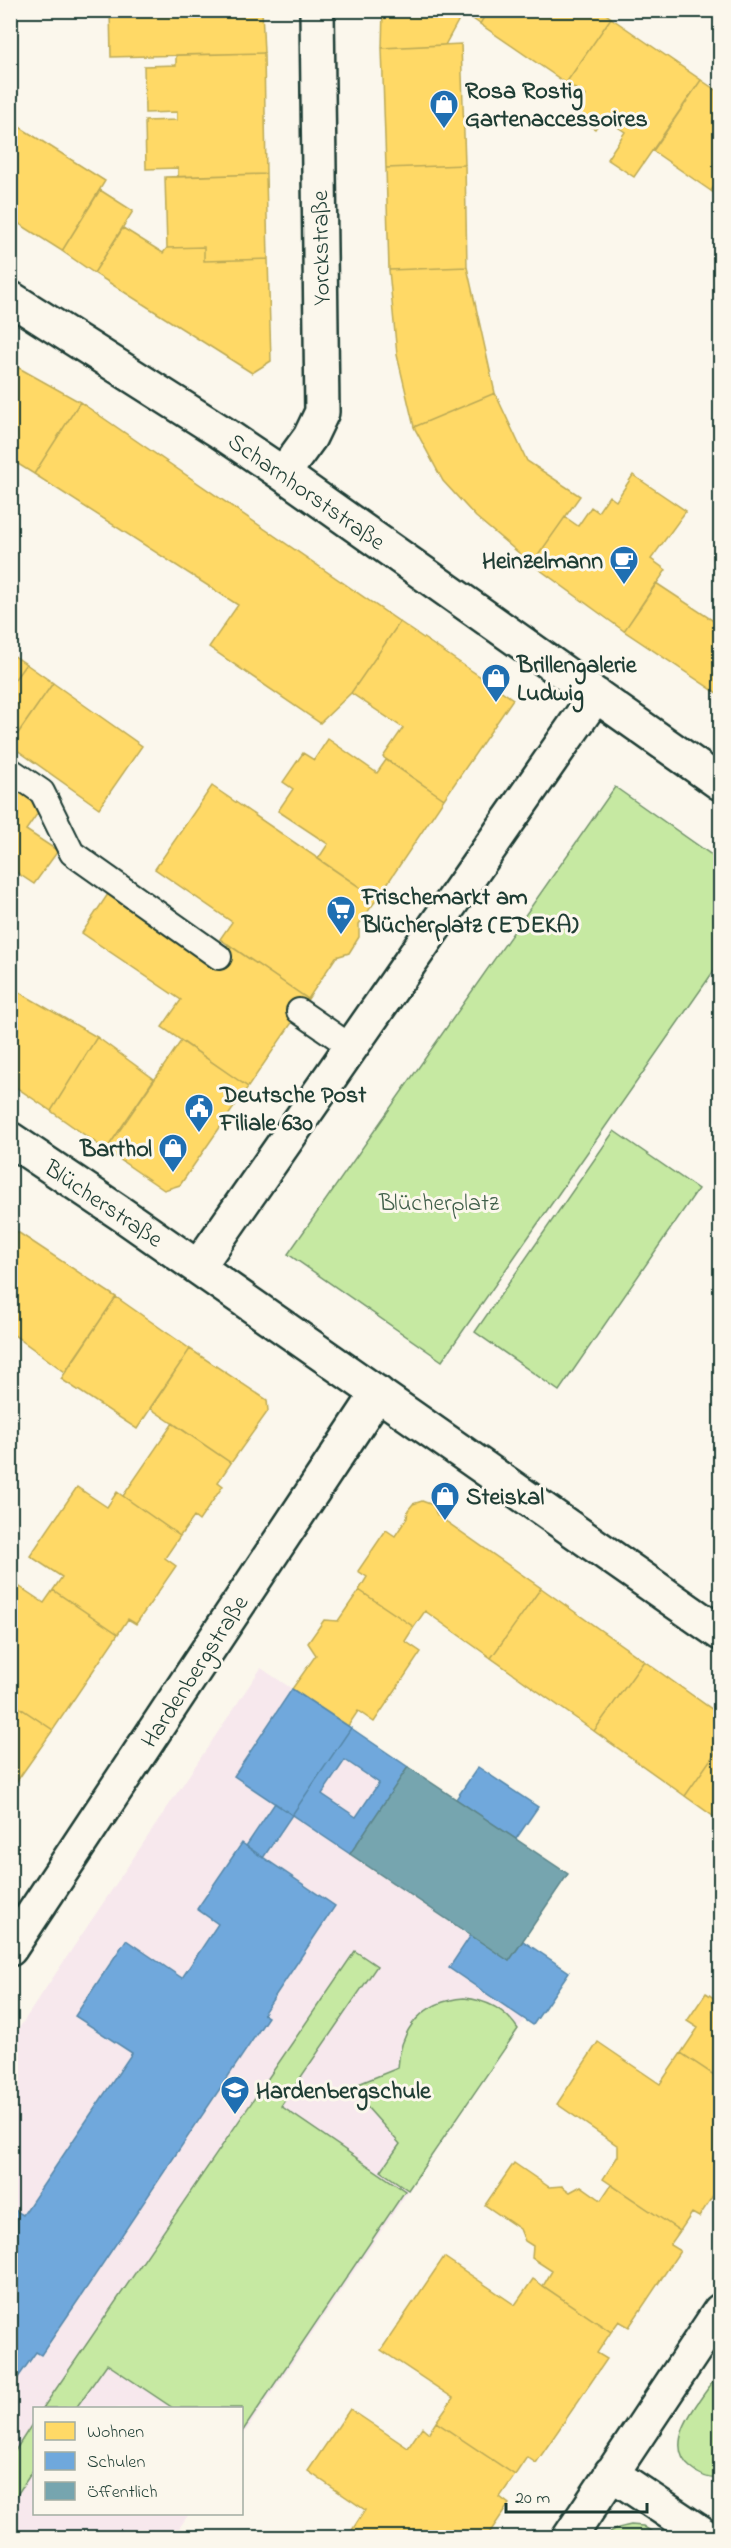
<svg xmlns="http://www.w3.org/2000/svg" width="731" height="2548" viewBox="0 0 731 2548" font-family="'Indie Flower',sans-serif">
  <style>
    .built { fill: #f7e8ed }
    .green { fill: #c6e9a2; stroke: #72936b; stroke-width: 1.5 }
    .homes { fill: #ffd966; stroke: #bcaa57; stroke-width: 1.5 }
    .schools { fill: #6fa8dc; stroke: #5788aa; stroke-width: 1.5; fill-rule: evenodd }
    .public { fill: #76a5af; stroke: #5c868a; stroke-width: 1.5 }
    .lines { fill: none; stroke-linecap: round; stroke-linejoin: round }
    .lane-casing { stroke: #1f3d34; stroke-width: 28 }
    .street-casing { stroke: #1f3d34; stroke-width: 38 }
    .lane { stroke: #fbf7ec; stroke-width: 24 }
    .street { stroke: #fbf7ec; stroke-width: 33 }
    .labels { text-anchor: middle; stroke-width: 6; stroke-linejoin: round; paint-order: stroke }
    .poi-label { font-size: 24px; font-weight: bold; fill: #1f3d34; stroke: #fbf7ec; text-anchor: start }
    .street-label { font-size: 24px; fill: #1f3d34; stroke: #fbf7ec }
    .park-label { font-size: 24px; fill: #405f4a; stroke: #fbf7ec }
  </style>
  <rect width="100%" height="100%" fill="#fbf7ec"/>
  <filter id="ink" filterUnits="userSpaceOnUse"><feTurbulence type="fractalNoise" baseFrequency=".0167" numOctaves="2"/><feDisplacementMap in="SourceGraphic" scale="12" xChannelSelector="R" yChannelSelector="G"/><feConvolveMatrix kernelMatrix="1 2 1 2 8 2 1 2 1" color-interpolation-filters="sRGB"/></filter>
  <g filter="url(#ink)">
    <path class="built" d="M261,1668L568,1874L523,1940L569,1972L533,2025L525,2019L518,2029L242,2437V2408H34V2514H189L173,2537L11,2538V2040Z"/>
    <path class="green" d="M615,787L720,861V962L442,1361L288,1254Z
      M614,1131L698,1189L559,1391L475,1332Z
      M355,1951L377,1966L281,2106L405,2191L242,2432V2408H173L107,2364L76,2408H43Z
      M464,1998C487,2000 505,2009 518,2029L408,2190L381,2171L400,2144L367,2107L356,2085L398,2068C400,2028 423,2001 464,1998Z
      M720,2372V2478C710,2480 699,2475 691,2468C659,2442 704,2396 720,2372Z
      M34,2421V2469L11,2504V2457Z
      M631,2525L643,2526L660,2537H605C612,2529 621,2527 631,2525Z"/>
    <path class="homes" d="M110,10H262L264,53L111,57Z
      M383,10H488L480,24L463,12L445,45L382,48Z
      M488,10H601L611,18L566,83L480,24Z
      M611,18L701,80L634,177L607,159L625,132L603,117L595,129L573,115L586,96L566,83Z
      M461,44L465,165L386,168L382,48Z
      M264,53L266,174L178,177V168L146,169L145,121L177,120V112L145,113L144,66L176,65V55Z
      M701,80L720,93V177L711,191L653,151Z
      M10,121L105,181L62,251L10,218Z
      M465,165L467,267L389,270L386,168Z
      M266,174L268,259L204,261V247L167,248L165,177Z
      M720,177V197L711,191Z
      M100,190L133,211L94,273L62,251Z
      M123,228L163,253L167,248L204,247V261L268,259L271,361L252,373L94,273Z
      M467,267L495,393L414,427L397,355L389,270Z
      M10,363L80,402L34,474L10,459Z
      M495,393L527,461L580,496L532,564L476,517L443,481L414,427Z
      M80,402L400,622L351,693L320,723L209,647L238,605L34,474Z
      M633,475L686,511L651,559L666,570L624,631L532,564L565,517L578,526L591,507L598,512L609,496L616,501Z
      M656,583L715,622L720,613V695L624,631Z
      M400,622L513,699L444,799L383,757L403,728L351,693Z
      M10,653L26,664L10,686Z
      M26,664L53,683L16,736L10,733V686Z
      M53,683L142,746L99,808L10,745Z
      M328,739L377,773L386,760L444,799L377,899L318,859L328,844L278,811L293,789L283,782L303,753L314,760Z
      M10,785L42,807L26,830L58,851L34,884L10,868Z
      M212,786L377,899L359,924V937L349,953L336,957L308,999L220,939L232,922L155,869Z
      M108,894L213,966L228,944L308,999L248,1087L162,1027L181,1000L82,933Z
      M10,987L97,1037L51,1111L10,1083Z
      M97,1037L154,1079L106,1150L51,1111Z
      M181,1041L248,1087L180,1185L164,1190L106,1150Z
      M10,1227L116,1297L65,1372L10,1332Z
      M116,1297L190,1349L137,1429L61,1379Z
      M190,1349L267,1400L268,1411L231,1463L150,1408Z
      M173,1423L231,1463L218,1482L223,1486L199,1521L194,1517L180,1536L123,1496Z
      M77,1487L107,1507L117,1492L180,1536L165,1558L176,1566L136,1624L128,1619L118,1634L53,1590L62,1577L30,1556Z
      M422,1501L433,1505L437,1515L541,1588L491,1658L425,1611L414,1627L359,1590L367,1577L358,1571L386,1530L395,1536L407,1518L408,1510L413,1504Z
      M11,1581L44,1603L53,1590L118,1634L53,1730L10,1701Z
      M541,1588L644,1661L594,1731L491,1658Z
      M359,1590L414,1627L405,1641L421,1652L374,1722L358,1711L348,1726L292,1689L316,1655L308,1643L324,1620L338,1621Z
      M644,1661L720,1715V1746L685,1796L594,1731Z
      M10,1701L53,1730L10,1791Z
      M720,1746V1821L685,1796Z
      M706,1993L717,2000L720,1994V2079L681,2053L698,2028L687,2021Z
      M598,2042L660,2084L681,2053L720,2079V2185L699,2217L692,2213L680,2231L603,2179L618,2156V2146L557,2104Z
      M514,2163L549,2187L562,2186L570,2192L581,2186L601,2200L611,2185L680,2231L670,2245L680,2251L629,2327L619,2321L611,2332L543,2286L552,2271L532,2258L533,2246L525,2241L520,2229L485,2205Z
      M444,2257L515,2305L533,2279L611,2332L597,2353L607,2359L536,2463L527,2457L515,2475L436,2422L453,2398L381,2350Z
      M350,2409L408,2448L422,2427L429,2433L436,2422L515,2475L500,2497L509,2504L486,2538H347L365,2510L308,2471Z"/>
    <path class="schools" d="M292,1689L351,1728L292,1815L234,1776Z
      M351,1728L408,1767L350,1854L292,1815ZM345,1760L379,1783L356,1817L322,1794Z
      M478,1767L538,1807L516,1839L456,1799Z
      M275,1803L292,1815L263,1858L246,1846Z
      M242,1843L335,1906L263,2014L268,2017L79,2299L41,2355L36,2352L10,2389V2207L23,2215L132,2053L75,2016L126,1940L182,1978L218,1924L197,1909Z
      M471,1935L509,1961L523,1941L569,1972L533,2025L449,1968Z"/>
    <path class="public" d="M408,1767L568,1874L509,1961L350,1854Z"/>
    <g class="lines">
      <g class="lane-casing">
        <path id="lane" d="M10,770L42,792L72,853L219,957
          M299,1011L351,1047"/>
      </g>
      <g class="street-casing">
        <path id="street" d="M10,298L221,432L283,474L720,783
          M283,474L310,437L322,412L317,10
          M10,1139L123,1215L720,1633
          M198,1267L596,695
          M10,1949L378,1393
          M611,2473L708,2538
          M569,2538L720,2311"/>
      </g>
      <use href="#lane" class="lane"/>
      <use href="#street" class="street"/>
    </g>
  </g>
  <defs>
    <g id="shop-pin" transform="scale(1.5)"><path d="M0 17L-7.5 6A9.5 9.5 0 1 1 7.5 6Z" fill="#1f6fb2" stroke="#fbf7ec"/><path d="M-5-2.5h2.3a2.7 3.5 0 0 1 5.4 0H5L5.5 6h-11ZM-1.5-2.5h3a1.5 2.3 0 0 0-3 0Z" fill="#fff"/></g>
    <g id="cafe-pin" transform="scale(1.5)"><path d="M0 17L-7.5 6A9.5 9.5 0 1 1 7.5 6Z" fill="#1f6fb2" stroke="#fbf7ec"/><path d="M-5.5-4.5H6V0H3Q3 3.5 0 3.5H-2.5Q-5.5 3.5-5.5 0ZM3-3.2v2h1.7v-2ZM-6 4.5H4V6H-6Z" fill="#fff"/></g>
    <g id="supermarket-pin" transform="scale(1.5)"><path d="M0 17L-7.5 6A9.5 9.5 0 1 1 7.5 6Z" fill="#1f6fb2" stroke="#fbf7ec"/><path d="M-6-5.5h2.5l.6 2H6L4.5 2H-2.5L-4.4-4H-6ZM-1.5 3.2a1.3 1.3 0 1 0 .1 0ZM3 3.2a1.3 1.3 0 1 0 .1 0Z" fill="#fff"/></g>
    <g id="civic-pin" transform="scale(1.5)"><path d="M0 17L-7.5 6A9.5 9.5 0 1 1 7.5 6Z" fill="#1f6fb2" stroke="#fbf7ec"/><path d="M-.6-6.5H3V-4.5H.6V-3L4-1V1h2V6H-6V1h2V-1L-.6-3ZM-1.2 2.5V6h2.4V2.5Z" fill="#fff"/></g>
    <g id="school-pin" transform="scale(1.5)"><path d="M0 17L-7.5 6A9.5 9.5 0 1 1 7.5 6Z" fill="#1f6fb2" stroke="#fbf7ec"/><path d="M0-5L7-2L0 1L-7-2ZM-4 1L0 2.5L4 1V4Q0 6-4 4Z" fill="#fff"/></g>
  </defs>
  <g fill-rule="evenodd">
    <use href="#shop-pin" x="444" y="104"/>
    <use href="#cafe-pin" x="624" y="560"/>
    <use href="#shop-pin" x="496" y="678"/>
    <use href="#supermarket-pin" x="341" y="910"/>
    <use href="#civic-pin" x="199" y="1108"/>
    <use href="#shop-pin" x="173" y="1148"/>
    <use href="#shop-pin" x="445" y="1496"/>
    <use href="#school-pin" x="235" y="2090"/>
  </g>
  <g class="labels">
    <g class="poi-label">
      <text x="465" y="98">Rosa Rostig<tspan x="465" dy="28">Gartenaccessoires</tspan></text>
      <text x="603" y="568" text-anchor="end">Heinzelmann</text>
      <text x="517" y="672">Brillengalerie<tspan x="517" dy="28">Ludwig</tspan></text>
      <text x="362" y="904">Frischemarkt am<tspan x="362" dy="28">Blücherplatz (EDEKA)</tspan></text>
      <text x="220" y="1102">Deutsche Post<tspan x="220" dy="28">Filiale 630</tspan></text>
      <text x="152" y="1156" text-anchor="end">Barthol</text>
      <text x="466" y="1504">Steiskal</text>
      <text x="256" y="2098">Hardenbergschule</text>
    </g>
    <g class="street-label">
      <text transform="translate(320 248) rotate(-91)" y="8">Yorckstraße</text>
      <text transform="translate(307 491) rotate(35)" y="8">Scharnhorststraße</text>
      <text transform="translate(104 1203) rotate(34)" y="8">Blücherstraße</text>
      <text transform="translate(194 1671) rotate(-57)" y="8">Hardenbergstraße</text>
    </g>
    <g class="park-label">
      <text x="439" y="1210">Blücherplatz</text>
    </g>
  </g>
  <rect width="731" height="2548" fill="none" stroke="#fbf7ec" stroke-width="36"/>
  <rect x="18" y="18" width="695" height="2512" fill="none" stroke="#1f3d34" stroke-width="2" filter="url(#ink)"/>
  <rect x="33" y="2407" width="210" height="108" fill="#fbf7ec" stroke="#a3ada2" stroke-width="1.5"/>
  <rect x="45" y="2422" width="30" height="18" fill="#ffd966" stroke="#a3ada2" stroke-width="1.5"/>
  <text x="87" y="2437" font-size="18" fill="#1f3d34">Wohnen</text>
  <rect x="45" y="2452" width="30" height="18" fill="#6fa8dc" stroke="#a3ada2" stroke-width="1.5"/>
  <text x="87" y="2467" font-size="18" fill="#1f3d34">Schulen</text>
  <rect x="45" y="2482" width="30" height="18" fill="#76a5af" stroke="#a3ada2" stroke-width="1.5"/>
  <text x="87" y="2497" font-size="18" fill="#1f3d34">Öffentlich</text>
  <path d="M506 2503v9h141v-9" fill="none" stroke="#1f3d34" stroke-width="3"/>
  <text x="515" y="2503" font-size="18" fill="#1f3d34" stroke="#fbf7ec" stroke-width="4.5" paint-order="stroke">20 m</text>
</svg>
